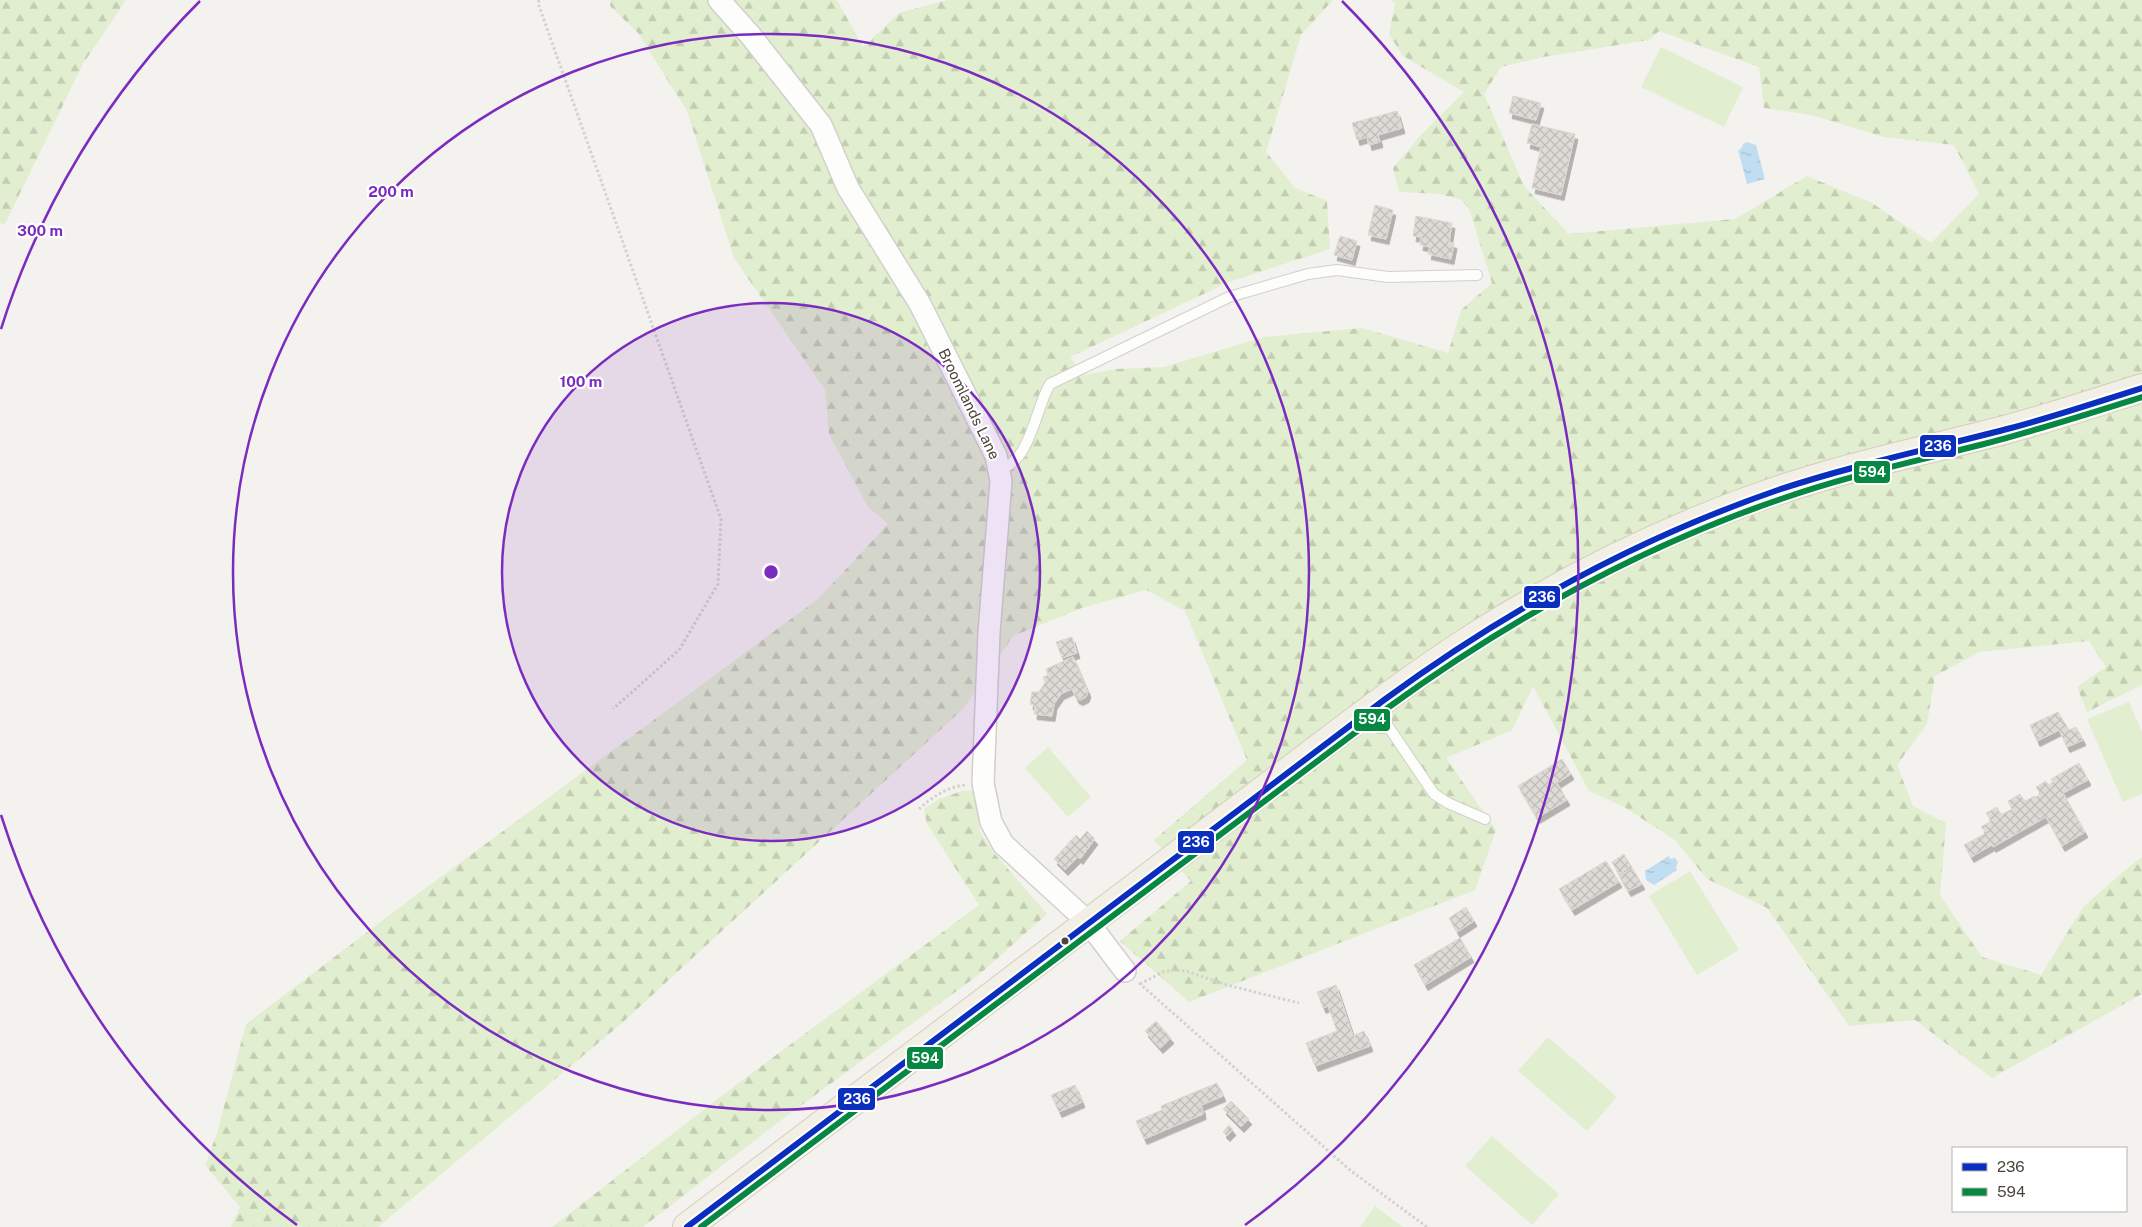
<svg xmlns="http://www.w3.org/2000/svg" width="2142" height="1227" viewBox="0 0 2142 1227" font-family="'Public Sans',sans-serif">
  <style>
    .grass { fill: #e1eecf }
    .forest { fill: url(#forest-firs); fill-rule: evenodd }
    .water { fill: url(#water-ripples) }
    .building { fill: url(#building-cross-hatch); stroke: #dcd9d4; filter: url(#shadow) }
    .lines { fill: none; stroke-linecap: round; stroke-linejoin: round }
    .service-casing { stroke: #d2d0cb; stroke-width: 12 }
    .minor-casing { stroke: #d2d0cb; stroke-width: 24 }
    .primary-casing { stroke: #d6cebb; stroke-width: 30 }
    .path { stroke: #d3d2cc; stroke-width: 3; stroke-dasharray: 2.5 2.5; stroke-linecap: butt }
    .service { stroke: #fdfdfc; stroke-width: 10 }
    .minor { stroke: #fdfdfc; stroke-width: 21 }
    .primary { stroke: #f2efe6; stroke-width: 28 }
    .bus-1-casing { stroke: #fff; stroke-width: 10 }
    .bus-2-casing { stroke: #fff; stroke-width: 10 }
    .bus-1 { stroke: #0a2ebe; stroke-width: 6 }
    .bus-2 { stroke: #068843; stroke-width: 6 }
    .ring { fill: none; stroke: #7b2cbf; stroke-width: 2.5 }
    .bus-dot { fill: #4b4439; stroke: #fff; stroke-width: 2 }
    .labels { text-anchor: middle; stroke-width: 4.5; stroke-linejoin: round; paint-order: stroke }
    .street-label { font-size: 15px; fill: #4b4439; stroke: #fff }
    .centre { fill: #7b2cbf; stroke: #fff; stroke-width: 2.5 }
    .ring-label { font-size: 15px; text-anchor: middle; font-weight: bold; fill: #7b2cbf; stroke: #fff; stroke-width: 4.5; stroke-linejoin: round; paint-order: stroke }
    .line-badge { stroke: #fff; stroke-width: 2 }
    .badge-label { font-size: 14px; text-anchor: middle; font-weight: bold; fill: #fff }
  </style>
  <defs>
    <pattern id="forest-firs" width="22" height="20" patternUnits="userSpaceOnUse" patternTransform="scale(1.25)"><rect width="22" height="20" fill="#e1eecf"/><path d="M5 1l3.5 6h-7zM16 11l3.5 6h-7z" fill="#c3cdb2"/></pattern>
    <pattern id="water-ripples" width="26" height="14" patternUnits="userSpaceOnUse" patternTransform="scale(1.25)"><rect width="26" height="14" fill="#c0ddf1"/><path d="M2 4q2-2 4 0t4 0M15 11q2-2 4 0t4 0" fill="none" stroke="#a6bfcf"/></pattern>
    <pattern id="building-cross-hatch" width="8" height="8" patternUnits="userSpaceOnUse" patternTransform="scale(1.25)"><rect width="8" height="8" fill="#dedbd6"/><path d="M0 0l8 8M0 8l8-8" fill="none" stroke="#c0bdb8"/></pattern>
    <filter id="shadow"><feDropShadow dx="3" dy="5.5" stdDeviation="0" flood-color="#0004"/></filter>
  </defs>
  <rect width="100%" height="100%" fill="#f4f2ee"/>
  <path class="grass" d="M1661,47L1743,87L1724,127L1641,87Z
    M2129,702L2142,732V794L2123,802L2087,719Z
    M1048,747L1091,797L1068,817L1025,768Z
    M1690,871L1739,950L1697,975L1649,896Z
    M1548,1037L1617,1097L1587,1131L1518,1071Z
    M1492,1136L1559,1194L1532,1225L1465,1166Z
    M1375,1206L1403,1227H1360Z"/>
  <path class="forest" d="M0,0H126L83,64L5,224L0,223Z
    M611,0H837L863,47L899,13L947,0H1333L1301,35L1266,152L1295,188L1327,201L1330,249L1229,282L1070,357L1084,375L1116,369L1164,367L1264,337L1362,328L1448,353L1461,310L1492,283L1470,211L1462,200L1440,194L1399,192L1393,168L1420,136L1464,92L1403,56L1389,34L1395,3L1390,0H2142V685L2087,712L2077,687L2106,667L2089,641L1979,652L1935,676L1927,724L1897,765L1913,806L1946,823L1940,895L1982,957L2041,975L2083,907L2118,876L2142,857V994L1992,1078L1915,1020L1849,1026L1767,908L1707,879L1675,840L1624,807L1589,791L1533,686L1512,730L1446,758L1496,830L1475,890L1189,1002L1120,941L1191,881L1154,840L1247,760L1185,611L1146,590L1082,608L1013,636L963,709L621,1024L378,1227H231L240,1207L205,1165L217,1133L246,1024L411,899L818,599L888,524L868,507L829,434L825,390L734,258L687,111L638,33L610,6ZM1659,31L1759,67L1764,108L1811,115L1884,137L1954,145L1979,194L1931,243L1872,203L1807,176L1735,219L1569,234L1524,186L1484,94L1501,67L1543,57L1649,40Z
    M962,791H975L980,832L994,853L1047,914L981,973L776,1124L643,1227H552L737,1084L979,905L927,824L924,809L939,799Z"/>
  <path class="water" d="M1747,142L1756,145L1765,179L1747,184L1738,150L1741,149L1743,144Z
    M1669,856L1670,859L1675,858L1678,862L1676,867L1677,870L1654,885L1646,880L1645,871Z"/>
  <path class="building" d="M1513,96L1541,103L1536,120L1509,113Z
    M1397,111L1402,128L1378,135L1380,142L1369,145L1367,137L1357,140L1352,123Z
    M1532,124L1575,134L1561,195L1532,188L1541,147L1527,143Z
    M1375,205L1393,210L1386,239L1368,235Z
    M1416,216L1452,223L1449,242L1454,243L1451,259L1428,254L1430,247L1420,245L1421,237L1413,236Z
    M1340,236L1357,241L1352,260L1334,255Z
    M1072,637L1077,653L1062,658L1056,642Z
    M1073,657L1088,692L1086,697L1080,700L1076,698L1072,689L1061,694L1054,704L1052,716L1034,714L1035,705L1030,704L1032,692H1039L1045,683L1043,677L1048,675L1046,669Z
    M2058,712L2069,730L2076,727L2083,740L2067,747L2059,730L2037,741L2030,725Z
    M1562,759L1571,774L1557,783L1567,800L1537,818L1518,786Z
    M2079,763L2088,780L2063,793L2085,832L2062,846L2046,817L1993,847L1992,845L1971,857L1964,845L1986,833L1981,827L1991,821L1986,813L1997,807L2001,815L2012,809L2008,801L2020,794L2025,801L2035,796L2036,797L2041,794L2036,787L2046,781L2048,785L2053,782L2051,779Z
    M1087,831L1095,839L1080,859L1078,857L1065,870L1054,859L1076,835L1080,839Z
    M1624,854L1631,866L1619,874L1612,862Z
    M1606,861L1619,882L1572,910L1559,889Z
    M1632,868L1642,884L1628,891L1619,876Z
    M1466,907L1474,921L1457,932L1449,918Z
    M1460,938L1471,957L1425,985L1414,965Z
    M1336,985L1353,1036L1364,1031L1370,1046L1315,1066L1306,1043L1337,1031L1328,1006L1323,1008L1317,992Z
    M1156,1021L1171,1038L1160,1048L1145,1031Z
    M1217,1083L1223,1096L1199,1106L1202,1107L1203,1114L1144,1139L1136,1121L1162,1110L1161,1106Z
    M1075,1085L1082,1102L1059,1112L1051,1095Z
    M1231,1101L1249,1119L1241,1127L1223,1109Z
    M1229,1125L1233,1130L1227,1136L1223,1132Z"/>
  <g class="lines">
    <g class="service-casing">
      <path id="service" d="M1000,469C1031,461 1035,409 1050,384L1229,297L1308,274L1337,270L1388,277L1477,275
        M1375,707L1434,794L1448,803L1485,819"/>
    </g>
    <g class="minor-casing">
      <path id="minor" d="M719,0L751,36L821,125L848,188L920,304L996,456L1001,481L989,633L983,783L991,822L1003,844L1088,922L1125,971"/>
    </g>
    <g class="primary-casing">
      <path id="primary" d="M687,1227L1327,742C1377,704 1428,666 1481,633C1565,580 1655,535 1748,501C1833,469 1921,452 2008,429C2053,417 2098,402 2142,388"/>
    </g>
    <path class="path" d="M539,0L538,3L721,519L718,584L679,650L613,709
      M919,809C932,797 947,787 965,785
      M1139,983L1351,1171L1427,1227
      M1140,984L1163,972L1174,970L1186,971L1227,985L1299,1003"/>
    <use href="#service" class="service"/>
    <use href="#minor" class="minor"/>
    <use href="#primary" class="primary"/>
    <g class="bus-1-casing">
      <path id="bus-1" d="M687,1227L1384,700C1505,611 1636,539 1778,490C1853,465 1931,449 2007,429C2053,417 2097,402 2142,388"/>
    </g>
    <g class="bus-2-casing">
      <path id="bus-2" d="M701,1227L1389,707C1510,619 1640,547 1781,499C1846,476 1913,462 1980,445C2035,431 2088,414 2142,397"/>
    </g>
    <use href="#bus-1" class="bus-1"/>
    <use href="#bus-2" class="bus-2"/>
  </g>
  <circle cx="771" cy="572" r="269" fill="#7b2cbf" fill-opacity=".12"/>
  <g class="ring">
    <circle cx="771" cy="572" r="269"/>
    <circle cx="771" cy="572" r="538"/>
    <path d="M297 1225A807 807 0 0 1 1 815M1 329A807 807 0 0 1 200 1M1342 1A807 807 0 0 1 1245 1225"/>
  </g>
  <circle class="bus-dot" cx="1065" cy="941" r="4.5"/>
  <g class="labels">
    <g class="street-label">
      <text transform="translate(969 404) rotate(64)" y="5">Broomlands Lane</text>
    </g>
  </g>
  <circle cx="771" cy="572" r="8" class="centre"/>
  <g class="ring-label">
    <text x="391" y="197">200 m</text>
    <text x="40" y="236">300 m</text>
    <text x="581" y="387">100 m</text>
  </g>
  <g class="line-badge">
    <rect x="1919" y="434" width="38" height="24" rx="5" fill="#0a2ebe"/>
    <rect x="1853" y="460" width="38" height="24" rx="5" fill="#068843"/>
    <rect x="1523" y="585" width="38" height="24" rx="5" fill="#0a2ebe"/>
    <rect x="1353" y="708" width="38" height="24" rx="5" fill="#068843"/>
    <rect x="1177" y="830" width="38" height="24" rx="5" fill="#0a2ebe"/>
    <rect x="906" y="1046" width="38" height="24" rx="5" fill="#068843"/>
    <rect x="837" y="1087" width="39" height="24" rx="5" fill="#0a2ebe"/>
  </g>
  <g class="badge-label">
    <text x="1938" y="451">236</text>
    <text x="1872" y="477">594</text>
    <text x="1542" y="602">236</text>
    <text x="1372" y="724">594</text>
    <text x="1196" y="847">236</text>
    <text x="925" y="1063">594</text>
    <text x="857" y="1104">236</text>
  </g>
  <rect x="1952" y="1147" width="175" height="65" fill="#ffffff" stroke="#b7b4b0"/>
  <rect x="1962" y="1163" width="25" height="8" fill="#0a2ebe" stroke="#b7b4b0"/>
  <text x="1997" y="1172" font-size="15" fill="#4b4439">236</text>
  <rect x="1962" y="1188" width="25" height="8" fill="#068843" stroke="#b7b4b0"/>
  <text x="1997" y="1197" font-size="15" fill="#4b4439">594</text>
</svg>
